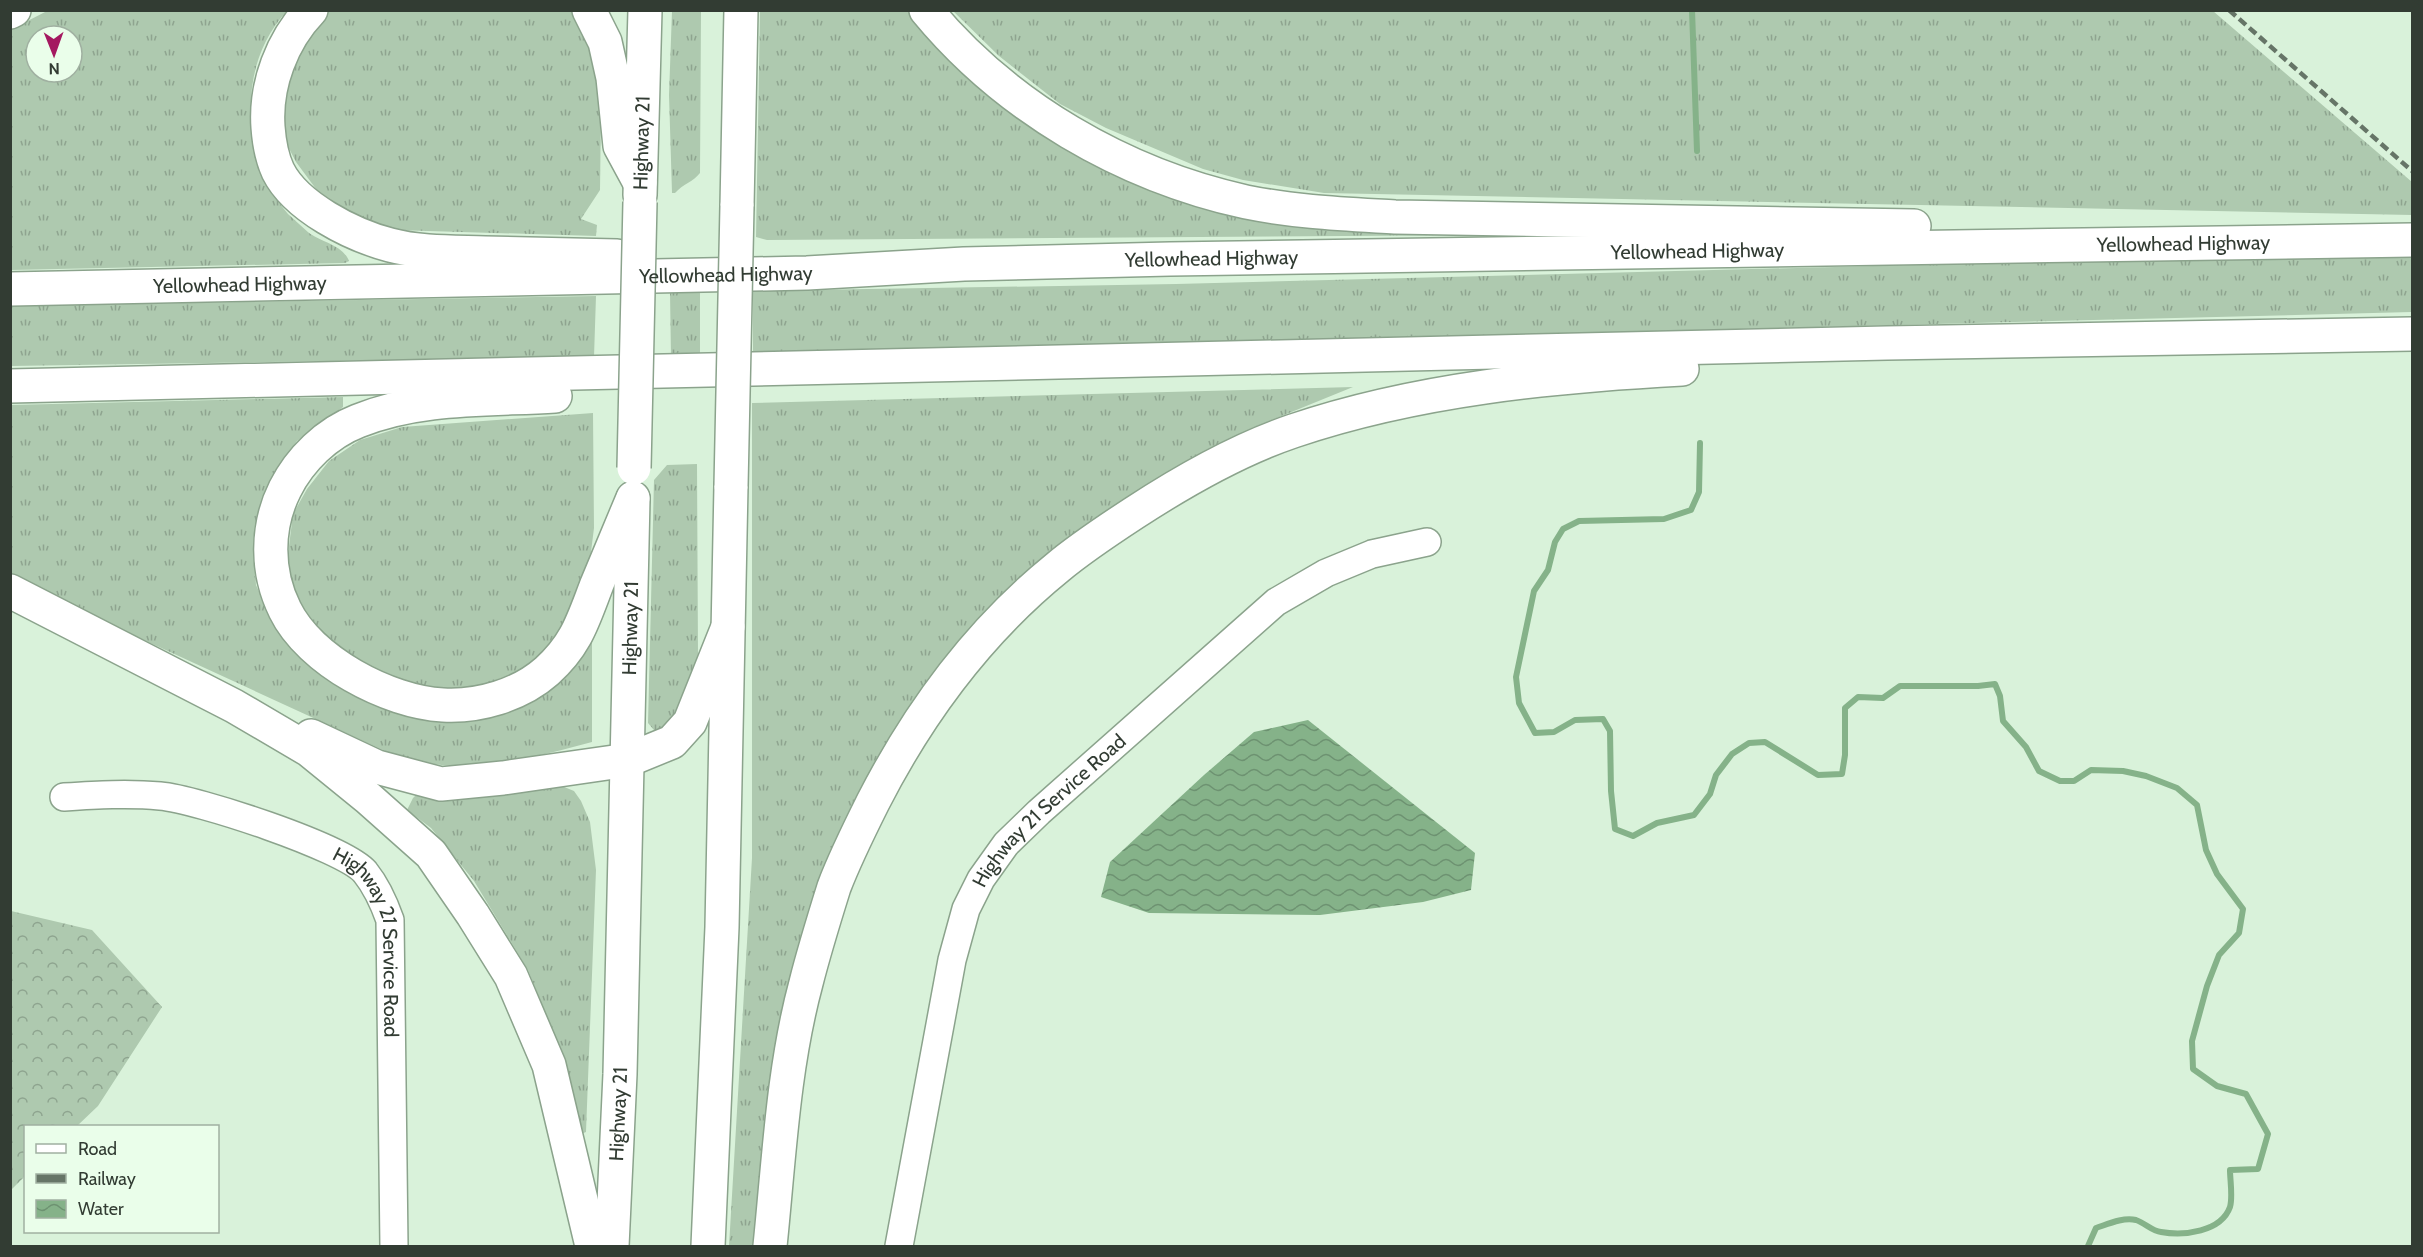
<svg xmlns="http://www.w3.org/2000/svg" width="2423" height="1257" viewBox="0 0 2423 1257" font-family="Cabin,sans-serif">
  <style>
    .grass { fill: url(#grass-tufts); fill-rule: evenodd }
    .forest { fill: url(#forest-crowns) }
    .water { fill: url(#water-waves) }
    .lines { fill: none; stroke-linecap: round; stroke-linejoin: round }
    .stream { stroke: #85b289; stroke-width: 6 }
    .minor-casing { stroke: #8ba38c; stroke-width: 30 }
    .major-casing { stroke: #8ba38c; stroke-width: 36 }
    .highway-casing { stroke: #8ba38c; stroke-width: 36 }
    .minor { stroke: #fff; stroke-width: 27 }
    .major { stroke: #fff; stroke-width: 33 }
    .highway { stroke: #fff; stroke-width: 33 }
    .rail { stroke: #667567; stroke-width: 4.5; stroke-dasharray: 9 4.5; stroke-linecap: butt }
    .major-bridge-casing { stroke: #8ba38c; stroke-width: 36; stroke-linecap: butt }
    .major-bridge { stroke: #fff; stroke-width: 33 }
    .labels { text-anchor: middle; stroke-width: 6; stroke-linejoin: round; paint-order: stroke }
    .street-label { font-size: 20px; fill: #323c33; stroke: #eafeea }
  </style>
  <defs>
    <pattern id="grass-tufts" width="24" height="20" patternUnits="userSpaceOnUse" patternTransform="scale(1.5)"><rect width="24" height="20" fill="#aec9af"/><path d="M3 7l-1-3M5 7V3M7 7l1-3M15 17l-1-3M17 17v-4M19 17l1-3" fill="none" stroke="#8ea48f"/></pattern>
    <pattern id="forest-crowns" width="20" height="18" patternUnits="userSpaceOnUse" patternTransform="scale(1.5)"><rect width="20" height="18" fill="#aec9af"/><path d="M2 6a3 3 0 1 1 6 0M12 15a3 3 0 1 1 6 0" fill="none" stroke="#8ea48f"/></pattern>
    <pattern id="water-waves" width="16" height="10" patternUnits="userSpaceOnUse" patternTransform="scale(1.5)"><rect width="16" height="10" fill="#85b289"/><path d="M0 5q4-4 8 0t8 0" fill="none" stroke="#6d9271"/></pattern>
  </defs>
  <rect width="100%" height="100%" fill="#d9f2da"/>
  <path class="grass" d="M760,10L910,11L976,78L1106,166L1496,230L1493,235L767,240L756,237Z
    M47,11H287C244,57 241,128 269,183C274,194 280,205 288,214C295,220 302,227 309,233C321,242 343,245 349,261L345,263L11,270L10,30ZM36,36H72V72H36Z
    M328,11H572L591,45L599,76L601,111L600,190L581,219L597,225L596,236L395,230L362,221L337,207L319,193L296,162L278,127V98L311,26Z
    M672,11H701L700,173C693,182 683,184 675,193H672L669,95Z
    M953,11H2213L2412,182V215L1324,193L1243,180L1203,169L1106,128L1060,104L999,56Z
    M2412,252V312L753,354V291L1176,284Z
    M670,293H700V358H671Z
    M596,296L594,357L11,366L10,306Z
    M1353,387L1252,428L1172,472L937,673C878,748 834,834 805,924C789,970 783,1019 776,1066C767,1126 760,1186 754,1246H729L752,858V403Z
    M343,397V407L297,441L271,478L258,520L254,556L256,585L272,620L294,650L324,677L383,707L445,721L496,717L534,698L578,662L592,639V742C550,753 508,765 463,766C440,767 417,760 394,755L11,579V405Z
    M593,413L594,528L587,584L578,611L527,672L464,693L421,689L372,672L339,650L314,626L287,585V562L293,514L307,489L329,461L360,440L402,427Z
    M697,464L698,654L693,684L674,726L660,732L654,730L648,723L654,480L667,465Z
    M557,784L574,791L581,801L590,822L596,870L586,1132L581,1134L569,1084L539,997L528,970L474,881L431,828L407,810L413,798L418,793Z"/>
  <path class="forest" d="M11,911L92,930L162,1007L98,1106L77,1126H26L25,1176L11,1190Z"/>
  <path class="water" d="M1308,720L1475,853L1471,890L1423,902L1320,915L1149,913L1101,897L1110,862L1204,775L1254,732Z"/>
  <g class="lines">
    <path class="stream" d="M1692,10L1697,151
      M1700,443L1699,492L1691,510L1664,519L1579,521L1563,529L1555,542L1548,570L1534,591L1516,677L1519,703L1535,733L1554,732L1575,720L1603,719L1610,731L1611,791L1615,829L1633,836L1657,823L1694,815L1710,794L1716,775L1732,754L1749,743L1765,742L1818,775L1842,774L1845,755V708L1858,697L1883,698L1900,686H1978L1995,684L2000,696L2003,721L2026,747L2039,771L2060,781H2074L2091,770L2123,771L2146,776L2177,788L2197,805L2206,850L2217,874L2243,909L2239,933L2219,955L2207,986L2192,1041L2193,1069L2217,1086L2246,1094L2268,1134L2258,1169L2230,1170C2230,1180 2233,1197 2230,1207C2221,1232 2184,1236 2161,1232C2152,1231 2145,1223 2136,1220C2123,1217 2108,1224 2096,1228L2088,1246"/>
    <g class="minor-casing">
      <g id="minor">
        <path id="s1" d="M64,797C96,795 128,793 160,796C196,799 343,847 365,872C377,887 384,903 390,920L394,1246"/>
        <path id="s2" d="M899,1246L952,960L966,909L981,879L1006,844L1039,812L1276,602L1326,573L1372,554L1427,542"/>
      </g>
    </g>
    <g class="major-casing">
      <g id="major">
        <path id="s3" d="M640,195L645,10"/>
        <path d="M737,206L741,10"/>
        <path id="s4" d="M612,1246L620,1074L633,499"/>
        <path d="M708,1246L722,927L731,486"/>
      </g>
    </g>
    <g class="highway-casing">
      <g id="highway">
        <path d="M311,10C282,40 265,85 268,127C269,141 272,158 278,171C296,207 352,235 390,245C420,253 453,252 485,253C529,254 573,255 617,256"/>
        <path d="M589,10L605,42L613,78L620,146L640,183"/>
        <path d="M926,10C1006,107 1123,175 1246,202C1295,212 1346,214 1395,217L1914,226"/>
        <path d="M10,12L14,10"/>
        <path id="s5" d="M10,289L807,273L964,264L1170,259L2412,240"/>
        <path d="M10,386L1887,343L2412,334"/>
        <path d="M555,396C489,400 419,396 358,421C327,433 300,459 285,489C266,527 266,572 285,610C310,661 388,702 443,705C479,707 520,695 547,671C577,644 583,620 597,584C609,555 621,527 633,498"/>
        <path d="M10,591L234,706L309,750L368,798L431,854L473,915L511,976L549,1065L592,1246"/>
        <path d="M311,736L377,767L441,784L503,778L628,760L672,742L690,722L728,627"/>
        <path d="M770,1246C779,1159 783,1068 806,983C814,951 824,919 834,887C845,858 859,830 873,802C919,712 979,631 1058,567C1082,547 1108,530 1134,513C1183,481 1237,450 1293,431C1417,389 1553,376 1682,369"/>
      </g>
    </g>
    <use href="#minor" class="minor"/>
    <use href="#major" class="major"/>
    <use href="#highway" class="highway"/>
    <path class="rail" d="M2229,10L2412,171"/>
    <g class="major-bridge-casing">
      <path id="major-bridge" d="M634,468L640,202
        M731,486L737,206"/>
    </g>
    <use href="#major-bridge" class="major-bridge"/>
  </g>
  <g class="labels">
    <g class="street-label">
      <text dy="7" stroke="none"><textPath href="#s3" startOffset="52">Highway 21</textPath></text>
      <text dy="7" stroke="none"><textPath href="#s5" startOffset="2174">Yellowhead Highway</textPath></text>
      <text dy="7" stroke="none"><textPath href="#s5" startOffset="1688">Yellowhead Highway</textPath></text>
      <text dy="7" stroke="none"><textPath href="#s5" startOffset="1202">Yellowhead Highway</textPath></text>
      <text dy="7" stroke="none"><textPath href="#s5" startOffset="716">Yellowhead Highway</textPath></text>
      <text dy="7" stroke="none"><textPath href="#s5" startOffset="230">Yellowhead Highway</textPath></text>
      <text dy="7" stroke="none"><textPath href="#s4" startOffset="618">Highway 21</textPath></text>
      <text dy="7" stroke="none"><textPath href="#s2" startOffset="474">Highway 21 Service Road</textPath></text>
      <text dy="7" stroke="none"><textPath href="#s1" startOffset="384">Highway 21 Service Road</textPath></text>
      <text dy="7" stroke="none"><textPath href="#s4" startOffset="132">Highway 21</textPath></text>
    </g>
  </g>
  <rect width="2423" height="1257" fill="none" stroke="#323c33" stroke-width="24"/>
  <rect x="24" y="1125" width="195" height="108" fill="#eafeea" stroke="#a0b0a1" stroke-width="1.5"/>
  <rect x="36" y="1144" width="30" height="9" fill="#ffffff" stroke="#a0b0a1" stroke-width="1.5"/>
  <text x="78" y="1155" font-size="18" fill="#323c33">Road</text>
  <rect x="36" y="1174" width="30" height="9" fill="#667567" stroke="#a0b0a1" stroke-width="1.5"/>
  <text x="78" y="1185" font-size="18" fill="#323c33">Railway</text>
  <rect x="36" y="1200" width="30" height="18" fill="url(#water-waves)" stroke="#a0b0a1" stroke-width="1.5"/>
  <text x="78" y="1215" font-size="18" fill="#323c33">Water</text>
  <g transform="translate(54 54) rotate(179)"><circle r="28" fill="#eafeea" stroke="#a0b0a1" stroke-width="1.5"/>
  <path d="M0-4.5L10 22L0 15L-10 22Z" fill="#a41960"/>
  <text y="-9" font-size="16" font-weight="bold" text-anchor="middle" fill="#323c33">N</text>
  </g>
</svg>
